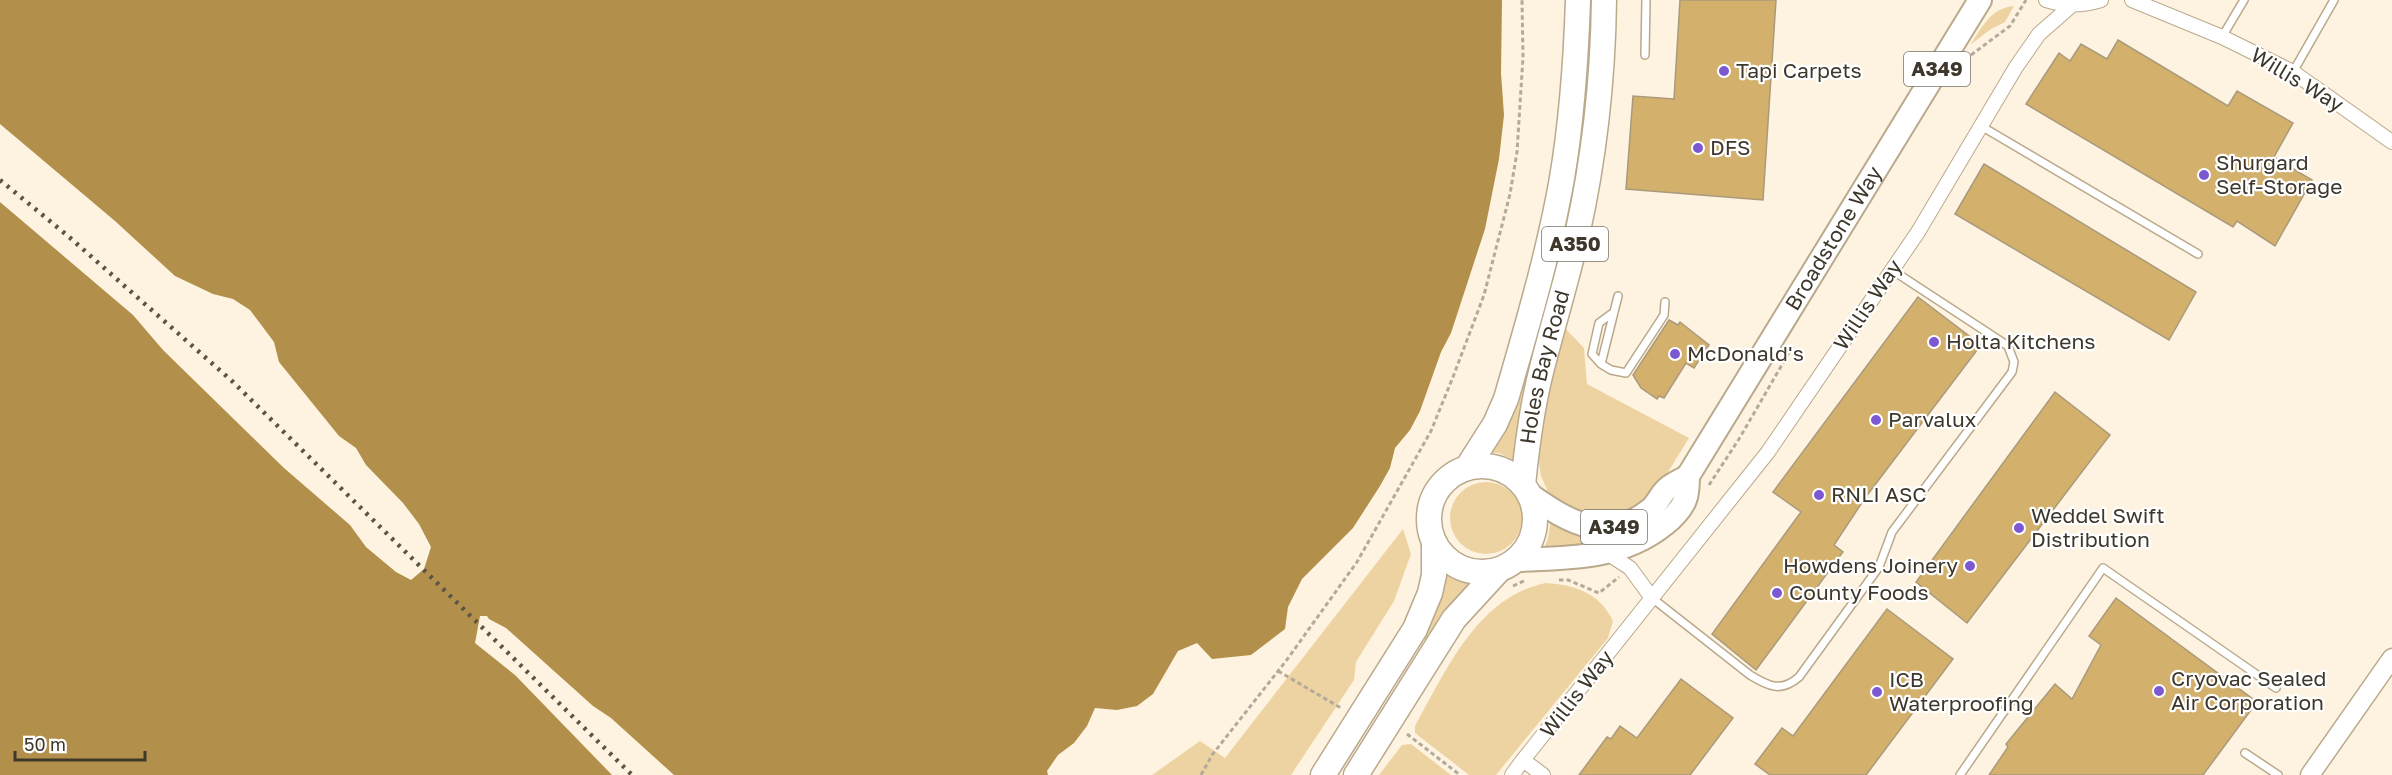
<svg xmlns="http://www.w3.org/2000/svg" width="2392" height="775" viewBox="0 0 2392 775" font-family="'Golos Text',sans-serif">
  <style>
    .green { fill: #eed3a2 }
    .water { fill: #b2904b }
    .building { fill: #d3b06b; stroke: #aa9a7c; stroke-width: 1.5 }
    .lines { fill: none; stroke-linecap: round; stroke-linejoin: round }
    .service-casing { stroke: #baa98b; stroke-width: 10 }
    .minor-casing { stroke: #baa98b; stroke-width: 16 }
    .tertiary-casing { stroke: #baa98b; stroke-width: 21 }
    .primary-casing { stroke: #baa98b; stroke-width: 26 }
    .trunk-casing { stroke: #baa98b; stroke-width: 27 }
    .path { stroke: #b4aa9a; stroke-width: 3; stroke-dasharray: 4.5 3; stroke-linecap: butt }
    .service { stroke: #fff; stroke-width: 7 }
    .minor { stroke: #fff; stroke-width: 14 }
    .tertiary { stroke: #fff; stroke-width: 18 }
    .primary { stroke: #fff; stroke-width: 22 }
    .trunk { stroke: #fff; stroke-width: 24 }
    .rail { stroke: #5a5346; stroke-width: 4.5; stroke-dasharray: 3 6; stroke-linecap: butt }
    .poi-dot { fill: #7c58d2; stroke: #fff; stroke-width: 2 }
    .labels { text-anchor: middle; stroke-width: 4.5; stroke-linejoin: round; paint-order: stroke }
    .shield { fill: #fff; stroke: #78736b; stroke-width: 1.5 }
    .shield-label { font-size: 20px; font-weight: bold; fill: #3e372b }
    .poi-label { font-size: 21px; fill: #3e372b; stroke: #fff; text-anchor: start }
    .street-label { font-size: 21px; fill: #3e372b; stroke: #fff }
  </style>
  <rect width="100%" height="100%" fill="#fef3e0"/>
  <path class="green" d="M2014,6L2005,22L1991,29L1970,45C1982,28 1990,8 2014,6Z
    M1563,326L1584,348L1587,384L1689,438L1657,490L1633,512L1605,521L1560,504L1548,492L1541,476L1538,456L1539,433Z
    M1518,384L1525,386L1513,460L1499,453H1490Z
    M1450 518a36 36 0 1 1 72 0a36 36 0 1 1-72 0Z
    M1675,493L1679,496L1664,515L1608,544L1545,546L1548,538L1551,518L1574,532Z
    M1403,529L1411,554L1394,601L1356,662L1354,680L1291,775H1152L1200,741L1225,758Z
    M1445,569L1453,575L1473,582L1442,615L1426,641L1420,637Z
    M1546,583C1575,585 1600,593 1613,621L1608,638L1496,775H1469L1415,733V726C1446,671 1477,597 1546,583Z
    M1411,744L1451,775H1379L1402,745Z"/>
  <path class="water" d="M0,0H1502L1501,73L1504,115L1499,159L1485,229L1451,333L1441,352L1420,411L1410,430L1395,448L1390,468L1380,486L1353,528L1302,579L1288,607L1285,629L1251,655L1212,659L1197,643L1178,651L1153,694L1137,706L1117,710L1095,708L1087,726L1074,743L1058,755L1047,771L1048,775H674L611,718L593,706L506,628L489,619L487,616H480L475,643L515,675L612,775H0V202L133,315L163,350L284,468L350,525L366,547L396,572L411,580L424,569L431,547L419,524L403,503L366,465L356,448L339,436L279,362L274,342L250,310L233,299L213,294L175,276L115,221L0,124Z"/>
  <path class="building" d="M1680,0H1776L1763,200L1626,189L1633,96L1674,99Z
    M2118,40L2228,106L2237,91L2293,123L2274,157L2312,180L2275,246L2237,221L2233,227L2026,104L2059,53L2070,61L2081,44L2107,59Z
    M1984,164L2196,292L2169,340L1955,214Z
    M1918,297L1981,345L1865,498L1834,545L1843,552L1756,670L1712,634L1801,512L1773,492Z
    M1669,320L1678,325L1680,322L1709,345L1694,368L1686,363L1664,398L1659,396L1657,399L1641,388L1633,375Z
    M2055,392L2110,435L1967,623L1916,582Z
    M2116,598L2257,702L2203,775H1989L2008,747L2006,744L2055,684L2072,699L2101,645L2089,636Z
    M1887,609L1953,659L1866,775H1770L1755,764L1782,728L1793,736Z
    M1681,679L1733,718L1690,775H1579L1607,737L1611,739L1620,726L1637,738Z"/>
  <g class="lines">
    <g class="service-casing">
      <path id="service" d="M2222,37L2244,0
        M1645,55L1646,0
        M2293,72L2334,0
        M1981,126L2198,254
        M1618,296L1601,364L1611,370L1626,373L1664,315L1665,302
        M1601,364L1592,354L1599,323L1614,312
        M1652,598L1750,675C1768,686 1781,693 1799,677L1879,567L1892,532L2012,372L2014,362L2008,346L1892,270
        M2245,753L2278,775
        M1960,775L2103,568L2276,688"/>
    </g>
    <g class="minor-casing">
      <path id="minor" d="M2046,0C2065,6 2082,6 2101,0
        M2132,0L2222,37L2293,72L2392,142
        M1607,553L1630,568L1652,598
        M1512,775L1523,760
        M1543,775L1523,760L1768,452L1918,232L2016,67L2039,34L2072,5"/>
    </g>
    <g class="tertiary-casing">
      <path id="tertiary" d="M2310,775L2392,658"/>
    </g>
    <g class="primary-casing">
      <g id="primary">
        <path d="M1530,495C1570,523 1607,545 1651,509C1658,503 1661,493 1668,488C1674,483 1682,480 1688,476"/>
        <path id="s1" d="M1518,560C1570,558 1622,559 1665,524C1672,519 1682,508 1685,500C1688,493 1688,483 1688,476L1980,0"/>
      </g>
    </g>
    <g class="trunk-casing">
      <g id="trunk">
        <circle cx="1482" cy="519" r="53"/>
        <path d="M1467,468L1495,424L1506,399C1527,326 1549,253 1562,178C1572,119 1576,60 1578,0"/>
        <path id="s2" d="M1523,485C1527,445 1532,406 1542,368C1553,324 1567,280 1577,235C1594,159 1603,79 1604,0"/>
        <path d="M1323,775L1415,629L1430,593L1434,575V544"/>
        <path d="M1356,775L1454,619L1499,570"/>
      </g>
    </g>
    <path class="path" d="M1971,55L2010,26L2026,0
      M1709,485L1739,439L1794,344
      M1559,580H1568L1599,593L1619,577
      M1513,586L1526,580
      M1278,671L1341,708
      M1407,734L1460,775
      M1201,775L1212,755L1286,661L1357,562L1431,431L1453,377L1484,295L1510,194L1517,152L1523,57L1522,0"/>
    <use href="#service" class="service"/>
    <use href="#minor" class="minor"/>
    <use href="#tertiary" class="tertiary"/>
    <use href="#primary" class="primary"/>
    <use href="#trunk" class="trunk"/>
    <path class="rail" d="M0,180L68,236L232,381L632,775"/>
  </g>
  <g class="poi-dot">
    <circle cx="1724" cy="71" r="6"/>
    <circle cx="1698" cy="148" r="6"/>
    <circle cx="2204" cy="175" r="6"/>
    <circle cx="1934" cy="342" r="6"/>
    <circle cx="1675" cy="354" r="6"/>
    <circle cx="1876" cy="420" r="6"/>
    <circle cx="1819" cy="495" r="6"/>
    <circle cx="2019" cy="528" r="6"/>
    <circle cx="1970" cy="566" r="6"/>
    <circle cx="1777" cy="593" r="6"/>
    <circle cx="2159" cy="691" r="6"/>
    <circle cx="1877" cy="692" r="6"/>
  </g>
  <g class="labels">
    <g class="shield">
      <rect x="1904" y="52" width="66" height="34" rx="4.5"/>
      <rect x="1542" y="227" width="66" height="34" rx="4.5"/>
      <rect x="1581" y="510" width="66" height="34" rx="4.5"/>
    </g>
    <g class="shield-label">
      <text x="1937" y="76">A349</text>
      <text x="1575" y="251">A350</text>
      <text x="1614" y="534">A349</text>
    </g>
    <g class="poi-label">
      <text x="1736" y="78">Tapi Carpets</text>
      <text x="1710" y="155">DFS</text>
      <text x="2216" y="170">Shurgard<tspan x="2216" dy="24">Self-Storage</tspan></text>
      <text x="1946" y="349">Holta Kitchens</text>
      <text x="1687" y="361">McDonald's</text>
      <text x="1888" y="427">Parvalux</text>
      <text x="1831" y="502">RNLI ASC</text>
      <text x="2031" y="523">Weddel Swift<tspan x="2031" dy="24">Distribution</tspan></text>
      <text x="1958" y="573" text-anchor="end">Howdens Joinery</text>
      <text x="1789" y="600">County Foods</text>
      <text x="2171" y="686">Cryovac Sealed<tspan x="2171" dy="24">Air Corporation</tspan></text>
      <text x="1889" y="687">ICB<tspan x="1889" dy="24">Waterproofing</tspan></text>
    </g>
    <g class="street-label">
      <text transform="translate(2297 80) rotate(31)" y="7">Willis Way</text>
      <text dy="7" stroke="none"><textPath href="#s1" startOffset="489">Broadstone Way</textPath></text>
      <text transform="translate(1868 305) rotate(-56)" y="7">Willis Way</text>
      <text dy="7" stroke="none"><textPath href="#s2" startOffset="120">Holes Bay Road</textPath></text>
      <text transform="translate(1577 694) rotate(-52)" y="7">Willis Way</text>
    </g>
  </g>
  <path d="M15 751v9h130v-9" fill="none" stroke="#3e372b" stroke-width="3"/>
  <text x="24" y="751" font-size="18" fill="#3e372b" stroke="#ffffff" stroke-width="4.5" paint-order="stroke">50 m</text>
</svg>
